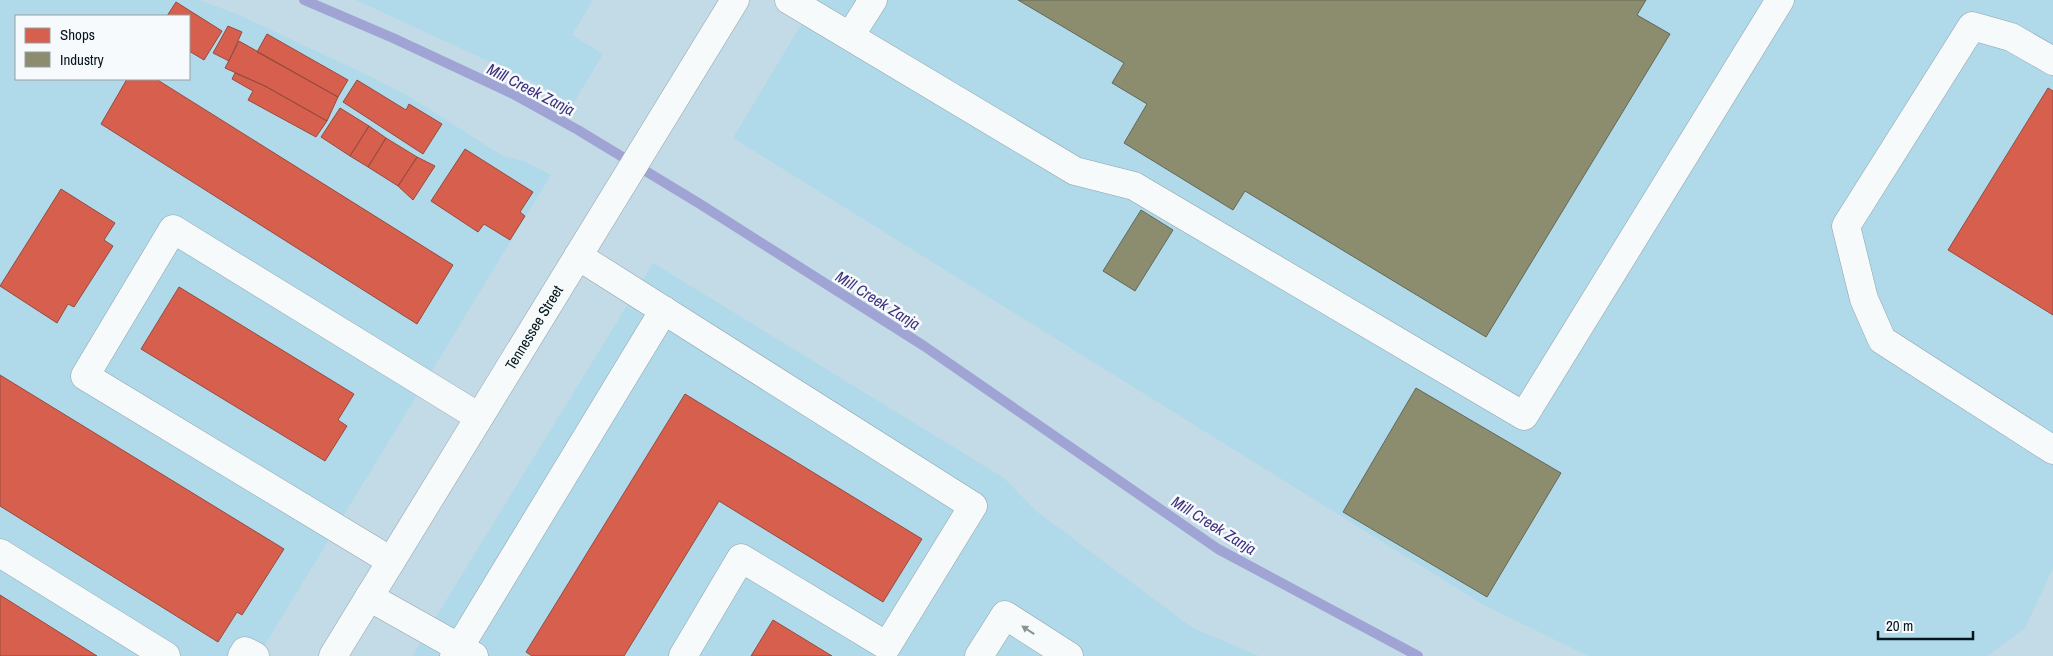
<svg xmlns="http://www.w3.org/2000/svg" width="2053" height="656" viewBox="0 0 2053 656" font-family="'Archivo Narrow',sans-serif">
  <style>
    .built { fill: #b0d9ea; fill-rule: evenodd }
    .shops { fill: #d6604d; stroke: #974a3f }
    .industry { fill: #8c8c6e; stroke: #646956 }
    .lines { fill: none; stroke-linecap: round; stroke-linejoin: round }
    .stream { stroke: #a0a4d4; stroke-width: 10 }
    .minor-casing { stroke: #90a2ab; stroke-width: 29 }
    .major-casing { stroke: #90a2ab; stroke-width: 29 }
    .minor { stroke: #f6fafb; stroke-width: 28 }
    .major { stroke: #f6fafb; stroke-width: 28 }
    .oneway { fill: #8a9397 }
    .labels { text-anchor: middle; stroke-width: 5; stroke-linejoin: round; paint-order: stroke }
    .street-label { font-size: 15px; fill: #05161d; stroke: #f6fafc }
    .water-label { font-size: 16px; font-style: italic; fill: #3e317d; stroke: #f6fafc }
  </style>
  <rect width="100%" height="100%" fill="#c3dbe6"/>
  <path class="built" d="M0,0H199L239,15L365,74L408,96L503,156L524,161L551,175L258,656H0ZM16,16H189V79H16Z
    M356,0H593L572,35L603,54L573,104L527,79Z
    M816,0H2053V568L2025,628L1987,656H1588L1484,605L733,138Z
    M653,263L1004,478L1036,511L1191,627L1259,656H412Z"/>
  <path class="shops" d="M176,2L222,31L204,60L189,51V16H167Z
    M228,26L242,32L229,61L213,53Z
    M267,34L348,80L338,97L257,52Z
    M239,41L338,97L327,121L265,86L225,68Z
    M235,73L265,86L327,121L316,137L248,100L253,91L232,79Z
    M127,79H156L453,265L417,324L101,124Z
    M357,80L406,110L409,104L442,124L423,154L343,102Z
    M2048,88L2053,91V315L1948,250Z
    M340,108L369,126L350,156L321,137Z
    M369,126L386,138L368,167L350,156Z
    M386,138L417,157L398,186L368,167Z
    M465,149L533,192L520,212L525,216L510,240L484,224L478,232L431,201Z
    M417,157L435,166L413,200L398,186Z
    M61,189L115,223L104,240L113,246L74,307L68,304L57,323L0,286Z
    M179,287L354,394L338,420L347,426L325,461L141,349Z
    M0,375L284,549L242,615L237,612L218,642L0,506Z
    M685,394L922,539L883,602L719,501L624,656H532L526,652Z
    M0,595L97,656H0Z
    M773,620L832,656H751Z"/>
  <path class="industry" d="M1018,0H1646L1637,15L1670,34L1486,337L1245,191L1233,210L1124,143L1147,104L1112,83L1124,63Z
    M1141,210L1173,230L1135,291L1103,271Z
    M1416,388L1561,473L1487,597L1343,512Z"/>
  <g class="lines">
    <path class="stream" d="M304,0L393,38L513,94L578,130L700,204L924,346L1218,549L1418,656"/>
    <g class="minor-casing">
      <path id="minor" d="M789,0L1075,171L1134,186L1524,416L1780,0
        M850,36L873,0
        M2053,61L2011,37L1972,26L1846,226L1864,299L1882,340L2053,450
        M578,256L973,506L887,646L741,558L683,656
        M0,553L166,656
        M391,561L85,376L173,229L479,417
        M369,597L474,656
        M242,656L245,651L255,656
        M454,656L664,310
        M979,656L1005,615L1069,656"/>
    </g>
    <g class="major-casing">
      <g id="major">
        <path id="s1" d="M333,656L735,0"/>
      </g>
    </g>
    <use href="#minor" class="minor"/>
    <use href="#major" class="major"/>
  </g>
  <defs><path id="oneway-solid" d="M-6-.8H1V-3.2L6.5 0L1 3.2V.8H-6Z" transform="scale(1.25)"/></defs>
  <use class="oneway" href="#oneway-solid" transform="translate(1028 630) rotate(-147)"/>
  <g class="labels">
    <g class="street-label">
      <text dy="5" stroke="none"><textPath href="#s1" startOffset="385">Tennessee Street</textPath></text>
    </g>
    <g class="water-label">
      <text transform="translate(531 89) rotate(27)" y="6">Mill Creek Zanja</text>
      <text transform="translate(878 300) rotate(32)" y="6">Mill Creek Zanja</text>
      <text transform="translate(1214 525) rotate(32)" y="6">Mill Creek Zanja</text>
    </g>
  </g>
  <rect x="15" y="15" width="175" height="65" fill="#f6fafc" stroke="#969fa3"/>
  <rect x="25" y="28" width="25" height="15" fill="#d6604d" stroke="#969fa3"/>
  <text x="60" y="40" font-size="15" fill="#05161d">Shops</text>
  <rect x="25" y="52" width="25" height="15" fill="#8c8c6e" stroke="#969fa3"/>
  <text x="60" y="65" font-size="15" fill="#05161d">Industry</text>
  <path d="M1878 631v8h95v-8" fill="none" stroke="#05161d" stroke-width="2.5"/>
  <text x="1886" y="631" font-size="15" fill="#05161d" stroke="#f6fafc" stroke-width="4" paint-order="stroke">20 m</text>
</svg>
